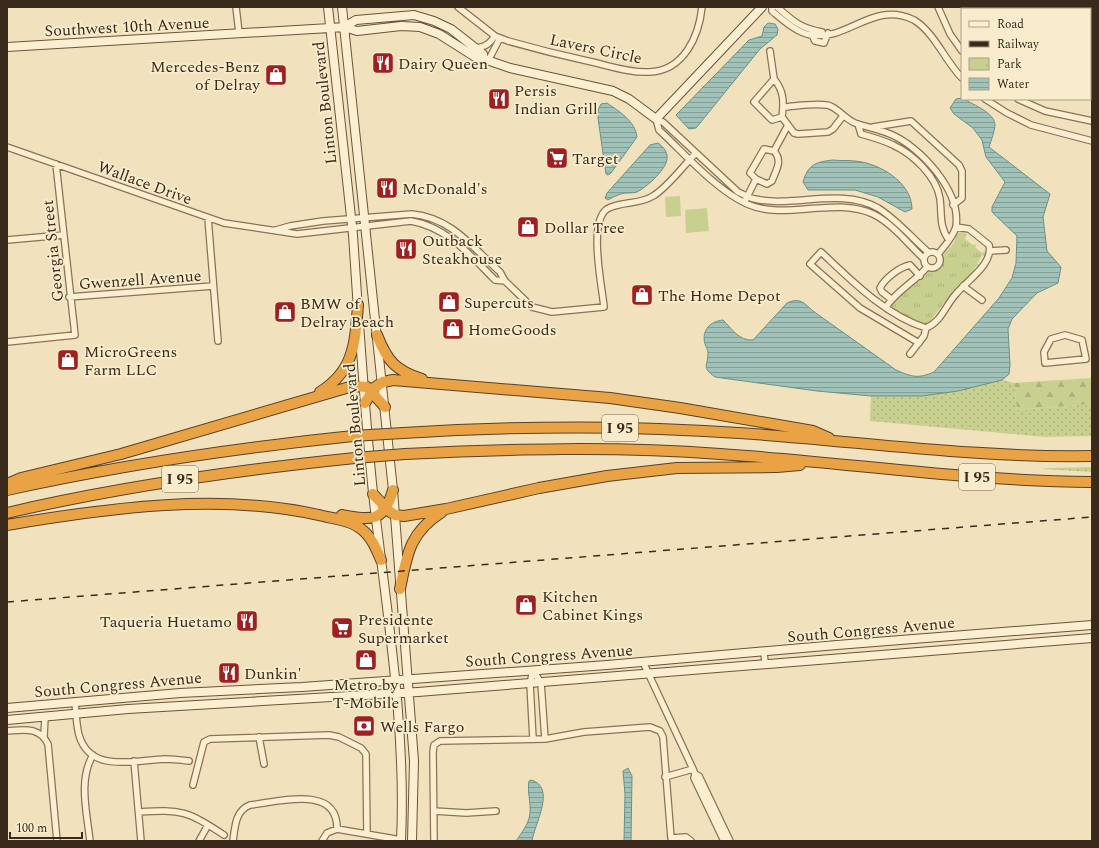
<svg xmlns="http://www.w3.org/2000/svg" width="1099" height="848" viewBox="0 0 1099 848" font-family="Spectral,serif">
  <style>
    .grass { fill: url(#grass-dots) }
    .forest { fill: url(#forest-firs) }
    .park { fill: url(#park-tufts) }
    .pitch { fill: #c8d090 }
    .water { fill: url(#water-rules); stroke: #689187 }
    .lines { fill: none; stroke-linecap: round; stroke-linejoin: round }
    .street-casing { stroke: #8b7255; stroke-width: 8 }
    .secondary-casing { stroke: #6c5338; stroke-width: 10 }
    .highway-casing { stroke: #58402a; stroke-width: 12 }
    .street { stroke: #fcefd1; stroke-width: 5.5 }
    .secondary { stroke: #fcefd1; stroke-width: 8 }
    .highway { stroke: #e9a345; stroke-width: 10 }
    .rail { stroke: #392a1b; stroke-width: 1.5; stroke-dasharray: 7 7; stroke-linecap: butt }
    .highway-bridge-casing { stroke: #58402a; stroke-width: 12; stroke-linecap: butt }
    .highway-bridge { stroke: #e9a345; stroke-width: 10 }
    .labels { text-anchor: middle; stroke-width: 3.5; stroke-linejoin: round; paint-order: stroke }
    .shield { fill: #f8eccd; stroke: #726450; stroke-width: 1 }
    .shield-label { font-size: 15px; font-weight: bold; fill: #392a1b }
    .street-label { font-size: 16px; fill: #392a1b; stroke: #f8eccd }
    .poi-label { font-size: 16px; fill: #392a1b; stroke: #f8eccd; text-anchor: start }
  </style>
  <defs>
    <pattern id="grass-dots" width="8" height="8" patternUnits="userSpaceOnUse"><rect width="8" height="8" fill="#c8d090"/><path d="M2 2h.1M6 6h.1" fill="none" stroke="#adb37c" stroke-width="1.8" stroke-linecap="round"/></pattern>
    <pattern id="forest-firs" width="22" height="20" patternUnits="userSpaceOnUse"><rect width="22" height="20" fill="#c8d090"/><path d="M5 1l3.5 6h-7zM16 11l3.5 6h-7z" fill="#adb37c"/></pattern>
    <pattern id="park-tufts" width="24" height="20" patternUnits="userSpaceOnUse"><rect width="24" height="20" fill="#c8d090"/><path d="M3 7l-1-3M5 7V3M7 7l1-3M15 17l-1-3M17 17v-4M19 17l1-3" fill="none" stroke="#adb37c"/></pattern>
    <pattern id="water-rules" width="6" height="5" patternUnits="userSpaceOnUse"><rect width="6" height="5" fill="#a1c2b9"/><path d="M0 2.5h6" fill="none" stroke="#849e96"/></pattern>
  </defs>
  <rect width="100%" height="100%" fill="#f1e2bd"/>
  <path class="grass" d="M1002,380L1014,383L1017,410L1092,404V436L1045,437L870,421L871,396H922L958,391Z
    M1092,467V472L1042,469L1048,468Z"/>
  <path class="forest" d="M1092,378V404L1017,410L1014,383Z"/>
  <path class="park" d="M962,232L967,234L965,239L973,245L977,244L975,247L982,253L985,251L986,257L982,255L977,264L980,265L979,268L976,266L970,275L971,278L960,287L958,285L931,320L933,322L926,326L922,325L892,309L891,307C900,289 917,285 929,271C938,269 944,267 942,256L954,243L957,233Z"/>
  <path class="pitch" d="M680,196L681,216L666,217L665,197Z
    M707,208L709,231L686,233L685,210Z"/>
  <path class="water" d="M995,7H1092V64H1090V9H996Z
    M768,23L775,24L778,29L777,35L760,49L696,128L689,129L676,115L749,40L762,36L764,27Z
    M962,98C969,103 996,112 995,126C994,133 991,141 989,147L1050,194L1043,217L1047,251L1061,267L1058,283L1037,293L1012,319L1008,329L1010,365L1009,374L1002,380L958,391L922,396H871L817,391L715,377C701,367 708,366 708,353C708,350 706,347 705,344C701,330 711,321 723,320C732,329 739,341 753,340L787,303C800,297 804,303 813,311L896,370C912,377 918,379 934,372L999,298L1012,278L1016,263L1017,236L992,212V207L1005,182L986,157L982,140L973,128L954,114L950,108L956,99Z
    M607,103C620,112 635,121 637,137L611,173L608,175L606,174L598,118V110L601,104Z
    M658,143C676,156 664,169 652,181C647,185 643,189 637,192C633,193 629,193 625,193C619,194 613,197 608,200L605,198L607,193L650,145Z
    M833,160C841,161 847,160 855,161C879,163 912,182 912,209L905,212L878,197L855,190H808L803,182C808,164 816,162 833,160Z
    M628,768L632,776L631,841H624L625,794L623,771Z
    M531,780C557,787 534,825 532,841H516C522,832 529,824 530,813C531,802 527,792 529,781Z"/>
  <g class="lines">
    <g class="street-casing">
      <path id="street" d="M236,7L239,33
        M458,7L495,36L508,41C536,49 564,56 592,62C610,66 630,73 649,72C684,71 699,36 702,7
        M772,7V11C783,20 797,33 811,35C849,41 873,0 914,20C935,33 945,61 962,78
        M777,7C793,21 800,28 822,32
        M938,7L950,34L962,51
        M812,35L815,41L824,43L828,33
        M476,48C486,47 490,43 495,36
        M770,51L774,79
        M488,61L500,38
        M985,99L1007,113L1031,125L1092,141
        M1018,99L1045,111L1092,121
        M784,107C797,106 813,103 827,105C836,106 845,119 855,123C866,127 878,129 890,134C920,146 961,191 956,226C954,236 944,247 938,254
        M782,117L772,120L754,102L774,79C784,91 784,102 782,117L794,133L798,134L828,132L833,129L843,116
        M656,119L659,130C685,154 715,189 747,204C785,221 834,196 873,214C892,223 908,244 923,258
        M656,119L663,122L738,192C743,194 749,198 755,199C795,208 840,187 878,208C896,219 912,238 928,252
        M858,124L861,134C872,137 883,140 893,145C913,154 937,177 940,199C942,215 939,227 949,240
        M873,127L911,121L959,165L962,171V198L953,205
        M7,147L224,223L297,234L411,221C447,227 471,256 495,280L505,281
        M774,151L764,149L750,173L756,179L767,184L772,181C776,170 783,161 774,151L788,125
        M746,199L756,179
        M208,218L218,341
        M276,230L290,226L323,221L412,214C452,218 472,247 500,272L505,281L532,307L552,312L604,307C602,286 588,222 607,209C620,201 639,205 653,196C667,188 684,165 696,153
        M7,240L63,235
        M990,251L1006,250
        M924 260a8 8 0 1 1 16 0a8 8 0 1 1-16 0Z
        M963,286L982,300
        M69,297L213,286
        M891,299L882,292L880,288C885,278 900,267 910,265L920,276
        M886,307C897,290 915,282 927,267
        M1065,335L1082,340L1086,359L1045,363L1044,352L1051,339Z
        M7,342L75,335L56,164
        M919,343L860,308L810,264L821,252C852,281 885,315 926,328C942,321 945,306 956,294C966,281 994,264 989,245L969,229L956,227
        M910,354L924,336L926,328
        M764,652L765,663
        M643,662L693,769L695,774L694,778L724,841
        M533,670L541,683L545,739
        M533,670L530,684L533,739
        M75,701C76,712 76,724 79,735C90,774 135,760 165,759C173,759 181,760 189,761
        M7,731C23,730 39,726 48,744L57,841
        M44,737L45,716
        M259,737L264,764
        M134,761L141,841
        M695,774L699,776L730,841
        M665,777L693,769
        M193,785L204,742L210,739L329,735L339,737L361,748L366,754L367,834
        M434,811L466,813L496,811
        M139,812C182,809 187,811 224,835
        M90,841C87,813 78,780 93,755
        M199,841L208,825
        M233,841C235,827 235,811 250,805C278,802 338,784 337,829
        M322,841L327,833L337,829L401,840
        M434,841L433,752L434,745L440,741L545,739L584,732L650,727L660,731L663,737L671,838L686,837L691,841"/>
    </g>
    <g class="secondary-casing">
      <path id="secondary" d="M328,7L353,235L358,310
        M342,7L393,490L414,761L412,841
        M344,27L356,20L414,15L434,21L451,29L483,54L484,59
        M7,47L330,28L344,27L357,31L401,26L420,27L439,34L480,60L484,59L510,68L613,91L629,99L656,119L762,7
        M359,324C364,389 368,455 376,519C389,626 406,734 401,841
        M7,708L180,693L302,687L607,665L837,645L1092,625
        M7,720L128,709L418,692L1092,638"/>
    </g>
    <g class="highway-casing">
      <path id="highway" d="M377,335C387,361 396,371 422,379
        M320,392C355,370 355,342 358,305
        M365,403L374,388L383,382L393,380L610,398L680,408L813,431L829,438
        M403,433C515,426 627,425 739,433C857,441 974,458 1092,456
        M405,454C510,449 615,446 720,454C844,462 967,481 1092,482
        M7,484L21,478L121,454L353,386L367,387L385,407
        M7,490C121,465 236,448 353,436
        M373,494L389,511L395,515L404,516L446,509L539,488L607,476L677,468L777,467L800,465
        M7,513C122,486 238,470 355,458
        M342,515C371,520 384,523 393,490
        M7,525C108,508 222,492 323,516C335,519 350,520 360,528C371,536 376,548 381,560
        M400,589C407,554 410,532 442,512"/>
    </g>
    <use href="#street" class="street"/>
    <use href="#secondary" class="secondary"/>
    <use href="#highway" class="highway"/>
    <path class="rail" d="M7,602L1092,517"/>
    <g class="highway-bridge-casing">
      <path id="highway-bridge" d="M353,436L403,433
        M355,458L405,454"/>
    </g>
    <use href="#highway-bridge" class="highway-bridge"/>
  </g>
  <defs>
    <g id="restaurant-square" transform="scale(1.15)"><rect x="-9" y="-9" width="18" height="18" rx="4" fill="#9f2020" stroke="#f8eccd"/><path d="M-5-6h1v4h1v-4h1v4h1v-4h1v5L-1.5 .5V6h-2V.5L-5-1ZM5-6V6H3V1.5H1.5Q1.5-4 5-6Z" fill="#fff"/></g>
    <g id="shop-square" transform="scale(1.15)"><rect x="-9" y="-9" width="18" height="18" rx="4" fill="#9f2020" stroke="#f8eccd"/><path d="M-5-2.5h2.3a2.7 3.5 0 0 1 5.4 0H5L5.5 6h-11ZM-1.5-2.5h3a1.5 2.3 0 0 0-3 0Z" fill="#fff"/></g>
    <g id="supermarket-square" transform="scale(1.15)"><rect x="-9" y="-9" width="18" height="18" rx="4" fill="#9f2020" stroke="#f8eccd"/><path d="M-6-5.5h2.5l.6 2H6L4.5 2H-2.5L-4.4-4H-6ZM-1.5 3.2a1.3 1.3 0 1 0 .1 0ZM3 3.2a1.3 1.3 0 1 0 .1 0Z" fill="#fff"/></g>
    <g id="bank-square" transform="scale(1.15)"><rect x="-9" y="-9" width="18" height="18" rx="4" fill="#9f2020" stroke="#f8eccd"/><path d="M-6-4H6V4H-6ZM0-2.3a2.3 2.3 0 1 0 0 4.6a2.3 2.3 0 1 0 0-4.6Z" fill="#fff"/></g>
  </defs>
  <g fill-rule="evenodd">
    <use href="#restaurant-square" x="383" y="63"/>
    <use href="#shop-square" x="276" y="75"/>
    <use href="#restaurant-square" x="499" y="99"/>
    <use href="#supermarket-square" x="557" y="158"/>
    <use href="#restaurant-square" x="387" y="188"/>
    <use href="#shop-square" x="528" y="227"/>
    <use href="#restaurant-square" x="406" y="249"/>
    <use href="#shop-square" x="642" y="295"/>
    <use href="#shop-square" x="449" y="302"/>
    <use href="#shop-square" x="285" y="312"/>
    <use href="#shop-square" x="453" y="329"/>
    <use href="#shop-square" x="68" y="360"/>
    <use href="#shop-square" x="526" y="605"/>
    <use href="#restaurant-square" x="247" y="621"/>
    <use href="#supermarket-square" x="342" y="628"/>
    <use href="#shop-square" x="366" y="660"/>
    <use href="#restaurant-square" x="229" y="673"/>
    <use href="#bank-square" x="364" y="726"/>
  </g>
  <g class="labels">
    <g class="shield">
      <rect x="602" y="415" width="36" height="26" rx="3"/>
      <rect x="959" y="464" width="36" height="26" rx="3"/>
      <rect x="162" y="466" width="36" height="26" rx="3"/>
    </g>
    <g class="shield-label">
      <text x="620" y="433">I 95</text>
      <text x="977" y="482">I 95</text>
      <text x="180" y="484">I 95</text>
    </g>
    <g class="street-label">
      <text transform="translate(127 26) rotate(-3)" y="6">Southwest 10th Avenue</text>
      <text transform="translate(596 48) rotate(12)" y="6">Lavers Circle</text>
      <text transform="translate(324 103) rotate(-96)" y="6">Linton Boulevard</text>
      <text transform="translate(145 182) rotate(20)" y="6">Wallace Drive</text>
      <text transform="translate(52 251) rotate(-96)" y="6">Georgia Street</text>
      <text transform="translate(140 279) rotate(-4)" y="6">Gwenzell Avenue</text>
      <text transform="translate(354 425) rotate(-95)" y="6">Linton Boulevard</text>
      <text transform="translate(871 629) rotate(-5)" y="6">South Congress Avenue</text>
      <text transform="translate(549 655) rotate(-4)" y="6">South Congress Avenue</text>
      <text transform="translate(118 684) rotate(-5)" y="6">South Congress Avenue</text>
    </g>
    <g class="poi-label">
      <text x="398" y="69">Dairy Queen</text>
      <text x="260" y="72" text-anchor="end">Mercedes-Benz<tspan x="260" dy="18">of Delray</tspan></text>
      <text x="514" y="96">Persis<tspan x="514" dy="18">Indian Grill</tspan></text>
      <text x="572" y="164">Target</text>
      <text x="402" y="194">McDonald's</text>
      <text x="544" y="233">Dollar Tree</text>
      <text x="422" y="246">Outback<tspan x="422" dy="18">Steakhouse</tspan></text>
      <text x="658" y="301">The Home Depot</text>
      <text x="464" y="308">Supercuts</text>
      <text x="300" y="309">BMW of<tspan x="300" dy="18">Delray Beach</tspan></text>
      <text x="468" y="335">HomeGoods</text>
      <text x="84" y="357">MicroGreens<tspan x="84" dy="18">Farm LLC</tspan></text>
      <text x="542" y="602">Kitchen<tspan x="542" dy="18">Cabinet Kings</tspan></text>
      <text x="358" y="625">Presidente<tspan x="358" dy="18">Supermarket</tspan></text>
      <text x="232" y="627" text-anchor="end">Taqueria Huetamo</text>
      <text x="244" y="679">Dunkin'</text>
      <text x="366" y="690" text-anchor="middle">Metro by<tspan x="366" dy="18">T-Mobile</tspan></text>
      <text x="380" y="732">Wells Fargo</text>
    </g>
  </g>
  <rect width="1099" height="848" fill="none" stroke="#392a1b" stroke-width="16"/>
  <rect x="961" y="8" width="130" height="92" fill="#f8eccd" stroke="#ac9e86"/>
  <rect x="969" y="21" width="20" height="6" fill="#fcefd1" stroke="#ac9e86"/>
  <text x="997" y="28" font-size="12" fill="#392a1b">Road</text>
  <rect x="969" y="41" width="20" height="6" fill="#392a1b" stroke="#ac9e86"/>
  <text x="997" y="48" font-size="12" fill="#392a1b">Railway</text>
  <rect x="969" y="58" width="20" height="12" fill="url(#park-tufts)" stroke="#ac9e86"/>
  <text x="997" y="68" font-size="12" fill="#392a1b">Park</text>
  <rect x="969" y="78" width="20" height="12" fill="url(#water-rules)" stroke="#ac9e86"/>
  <text x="997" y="88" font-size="12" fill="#392a1b">Water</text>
  <path d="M10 832v6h72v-6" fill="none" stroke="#392a1b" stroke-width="2"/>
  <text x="16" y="832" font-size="12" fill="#392a1b" stroke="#f8eccd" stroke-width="3" paint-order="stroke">100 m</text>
</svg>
